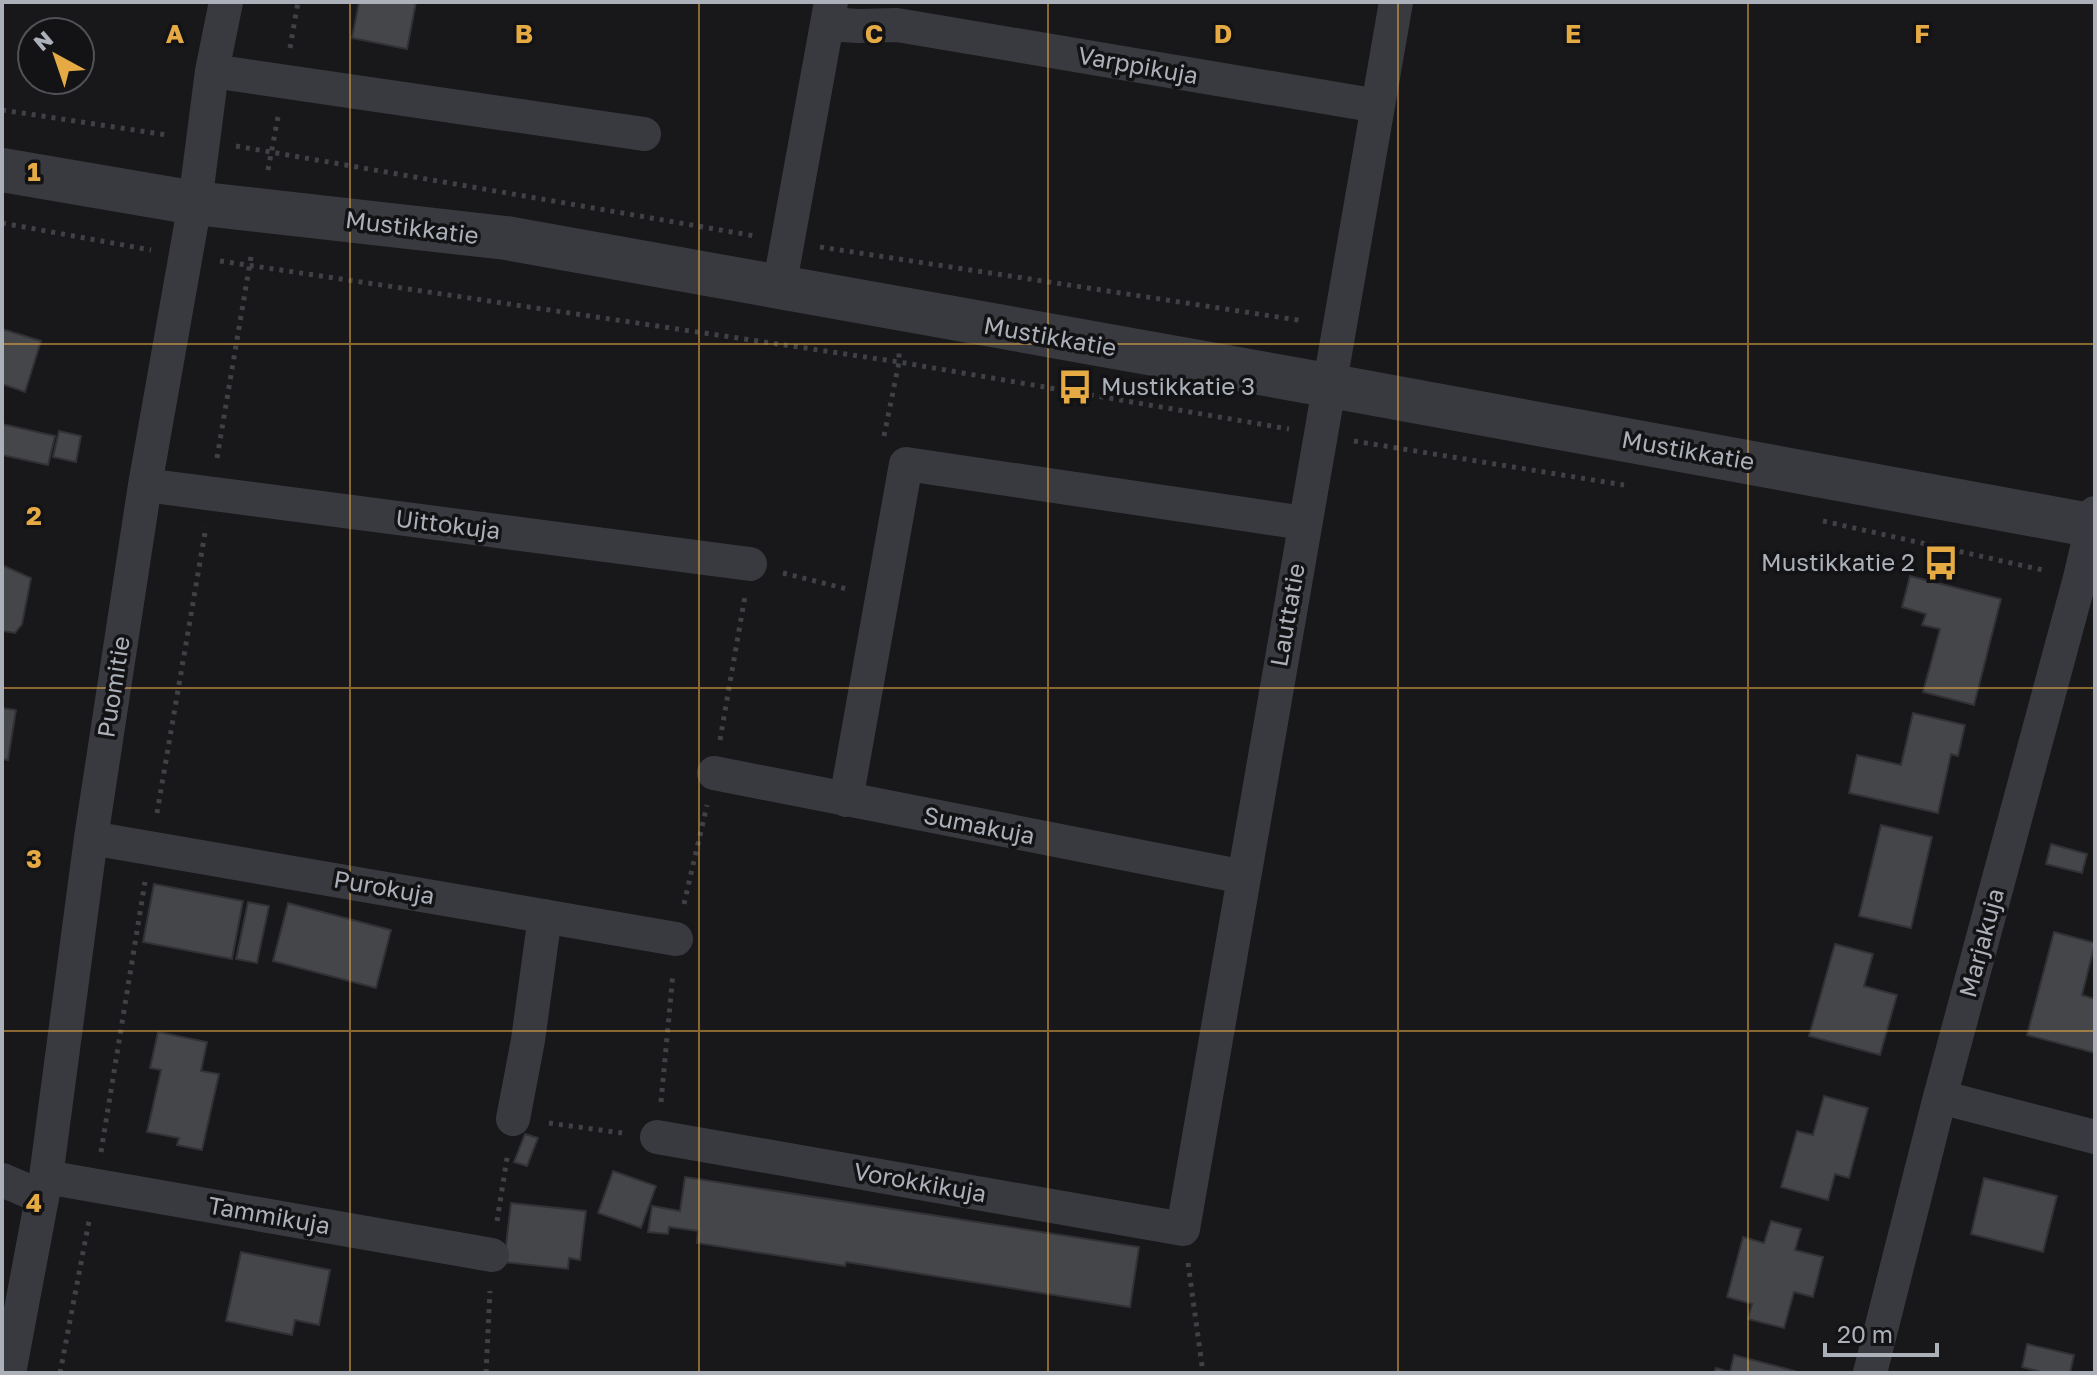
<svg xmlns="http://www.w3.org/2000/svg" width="2097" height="1375" viewBox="0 0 2097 1375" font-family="'Golos Text',sans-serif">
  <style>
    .building { fill: #45464a; stroke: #323236; stroke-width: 2 }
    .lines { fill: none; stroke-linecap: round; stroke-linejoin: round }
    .path { stroke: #3f4146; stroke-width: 5; stroke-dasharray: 4 6; stroke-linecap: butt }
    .minor { stroke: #393a3f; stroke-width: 34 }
    .tertiary { stroke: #393a3f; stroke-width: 44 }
    .grid { fill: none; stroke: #e6aa44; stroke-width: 2; stroke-opacity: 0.55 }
    .labels { text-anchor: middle; stroke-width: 7; stroke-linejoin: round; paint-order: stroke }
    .street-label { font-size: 24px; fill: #abb0b9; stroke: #131315 }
    .poi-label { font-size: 24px; fill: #abb0b9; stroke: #131315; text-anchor: start }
    .grid-label { font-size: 26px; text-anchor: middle; font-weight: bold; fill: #e6aa44; stroke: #131315; stroke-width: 7; stroke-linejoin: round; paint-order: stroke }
  </style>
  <rect width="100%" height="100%" fill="#18181a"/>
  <path class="building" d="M359,2H416L407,49L352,38Z
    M2,329L41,341L25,392L2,384Z
    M2,424L55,436L48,465L2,455Z
    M59,431L81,436L76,462L53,457Z
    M2,565L31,578L22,624L15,633L2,631Z
    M1910,576L2001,599L1974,705L1923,692L1940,629L1922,625L1926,614L1902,607Z
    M2,708L16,710L8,760L2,759Z
    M1913,713L1965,725L1958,756L1951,754L1938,813L1849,793L1857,755L1901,765Z
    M1881,825L1932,837L1911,928L1859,916Z
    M2051,844L2087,854L2082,873L2046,864Z
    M154,884L243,901L232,959L143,942Z
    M248,902L269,906L257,963L236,959Z
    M288,903L391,930L376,988L273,961Z
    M2054,932L2095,943L2082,995L2095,999V1053L2027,1035Z
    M1835,944L1873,954L1864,986L1897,995L1880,1055L1809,1036Z
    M158,1032L207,1042L201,1071L219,1074L202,1150L177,1145L179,1138L147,1132L161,1070L150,1068Z
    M1824,1096L1868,1108L1849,1178L1835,1174L1828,1200L1781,1187L1797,1131L1813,1135Z
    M525,1134L538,1138L527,1166L514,1162Z
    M613,1171L656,1186L641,1228L598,1213Z
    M685,1177L1139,1247L1130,1307L846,1262L845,1266L697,1243L698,1231L669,1227L668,1234L648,1232L652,1206L680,1211Z
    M1984,1178L2057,1196L2043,1252L1971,1234Z
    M511,1203L586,1211L580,1260L569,1258L568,1269L504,1262Z
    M1771,1221L1801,1229L1795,1250L1823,1257L1813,1297L1794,1292L1784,1328L1748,1319L1752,1304L1727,1297L1743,1237L1764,1243Z
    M241,1252L330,1270L319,1325L295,1320L292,1335L226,1321Z
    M2027,1344L2074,1355L2070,1373H2045L2022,1367Z
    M1734,1355L1795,1371L1794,1373H1714L1716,1368L1730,1372Z"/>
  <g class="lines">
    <path class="path" d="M290,48L298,2
      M2,110L167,135
      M236,146L755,236
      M268,170L278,117
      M2,223L151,250
      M820,247L1304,321
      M220,261L899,362L1289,429
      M884,436L899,362V348
      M1354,441L1624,485
      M217,458L252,251
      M1823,521L2047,571
      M783,573L847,589
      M720,740L745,596
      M157,813L206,527
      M684,904L707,805
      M661,1102L673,973
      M549,1123L622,1133
      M101,1152L145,882
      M497,1221L508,1152
      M1188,1263L1203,1373
      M60,1373L89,1221
      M486,1373L490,1291"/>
    <path class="minor" d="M827,24L858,26L897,25L1378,106
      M212,71L644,134
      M779,288L831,2
      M145,485L750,564
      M714,773L1244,877
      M846,800L906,464L1304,523
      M91,838L676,939
      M1940,1097L2095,1137
      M513,1119L528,1040L545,916
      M657,1137L1183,1229L1396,2
      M46,1177L492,1255
      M2,1180L42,1197
      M9,1373L46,1177L91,838L145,485L195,203L212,71L226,2
      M1870,1373L1940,1097L2080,578L2095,513"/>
    <path class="tertiary" d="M2,170L195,203L506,238L1299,380L2095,526"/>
  </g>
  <path class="grid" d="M350,2V1373M699,2V1373M1048,2V1373M1398,2V1373M1748,2V1373M2,344H2095M2,688H2095M2,1031H2095"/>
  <defs>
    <g id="bus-bare" transform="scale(2.76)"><path d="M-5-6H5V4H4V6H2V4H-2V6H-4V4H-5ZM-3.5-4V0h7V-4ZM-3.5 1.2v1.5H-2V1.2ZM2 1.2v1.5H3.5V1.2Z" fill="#e6aa44" stroke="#131315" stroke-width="2.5" paint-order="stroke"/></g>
  </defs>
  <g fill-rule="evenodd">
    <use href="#bus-bare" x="1075" y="387"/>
    <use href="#bus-bare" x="1941" y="563"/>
  </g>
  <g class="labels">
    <g class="street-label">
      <text transform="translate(1138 66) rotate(10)" y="8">Varppikuja</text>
      <text transform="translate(412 228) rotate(7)" y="8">Mustikkatie</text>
      <text transform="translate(1050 337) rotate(10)" y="8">Mustikkatie</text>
      <text transform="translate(1688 451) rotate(10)" y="8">Mustikkatie</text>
      <text transform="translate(448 525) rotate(7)" y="8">Uittokuja</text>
      <text transform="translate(1288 615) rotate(-80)" y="8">Lauttatie</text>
      <text transform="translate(114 687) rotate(-81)" y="8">Puomitie</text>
      <text transform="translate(979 826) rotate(11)" y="8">Sumakuja</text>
      <text transform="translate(384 888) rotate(10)" y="8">Purokuja</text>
      <text transform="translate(1982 943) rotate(-75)" y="8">Marjakuja</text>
      <text transform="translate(920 1183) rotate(10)" y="8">Vorokkikuja</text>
      <text transform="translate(269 1216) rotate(10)" y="8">Tammikuja</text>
    </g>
    <g class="poi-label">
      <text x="1101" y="395">Mustikkatie 3</text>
      <text x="1915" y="571" text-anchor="end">Mustikkatie 2</text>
    </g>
  </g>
  <g class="grid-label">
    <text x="175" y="43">A</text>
    <text x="524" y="43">B</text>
    <text x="874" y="43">C</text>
    <text x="1223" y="43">D</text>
    <text x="1573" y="43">E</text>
    <text x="1922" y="43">F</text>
    <text x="34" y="181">1</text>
    <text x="34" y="525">2</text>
    <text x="34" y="868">3</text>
    <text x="34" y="1212">4</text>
  </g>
  <rect width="2097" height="1375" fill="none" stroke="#abb0b9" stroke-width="8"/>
  <g transform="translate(56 56) rotate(320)"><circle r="38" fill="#131315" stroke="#505257" stroke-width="2"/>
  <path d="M0-6L14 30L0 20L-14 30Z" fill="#e6aa44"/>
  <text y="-12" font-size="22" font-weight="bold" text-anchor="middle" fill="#abb0b9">N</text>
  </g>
  <path d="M1825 1343v12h112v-12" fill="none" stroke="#abb0b9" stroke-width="4"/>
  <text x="1837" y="1343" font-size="24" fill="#abb0b9" stroke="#131315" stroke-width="6" paint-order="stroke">20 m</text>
</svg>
